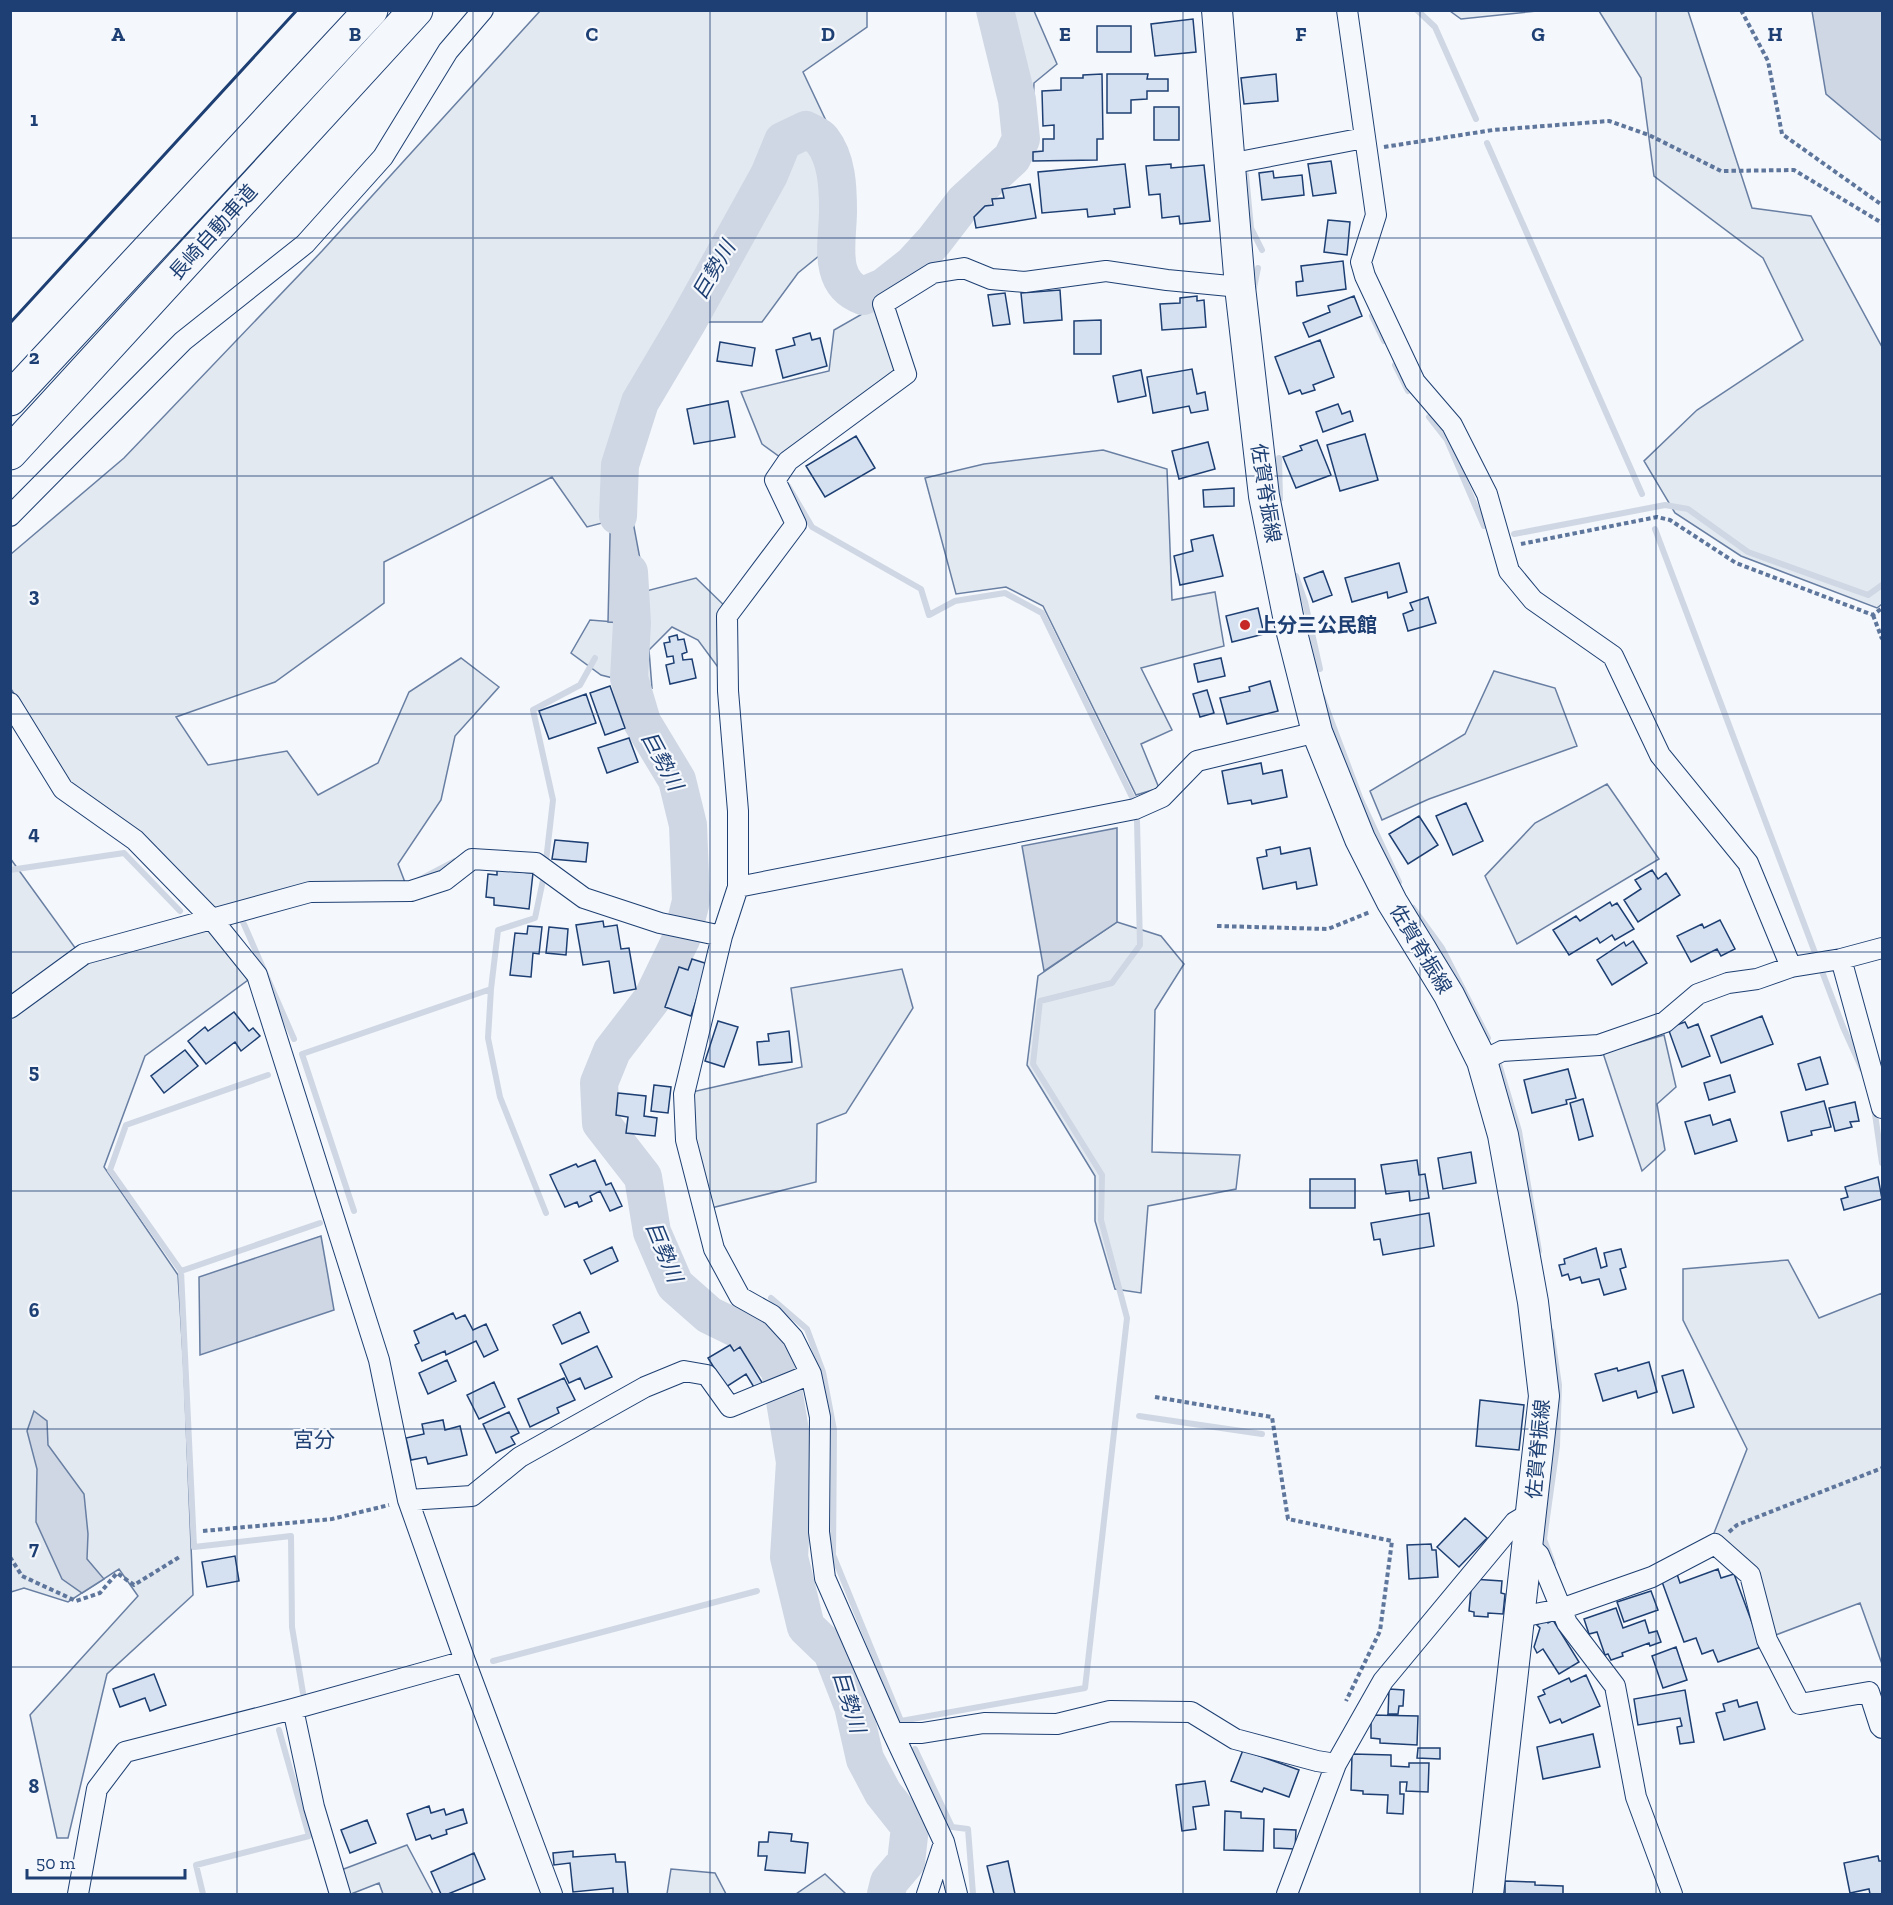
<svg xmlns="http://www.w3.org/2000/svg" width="1893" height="1905" viewBox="0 0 1893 1905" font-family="'Zilla Slab','Noto Sans JP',serif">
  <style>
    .green { fill: #e3e9f0; stroke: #687fa3; stroke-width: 1.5 }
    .water { fill: #cfd7e4; stroke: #687fa3; stroke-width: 1.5 }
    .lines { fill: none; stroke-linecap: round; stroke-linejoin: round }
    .stream { stroke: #cfd7e4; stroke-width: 6 }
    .river { stroke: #cfd7e4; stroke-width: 38 }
    .building { fill: #d5e0f0; stroke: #1d3f73; stroke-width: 1.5 }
    .street-casing { stroke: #1d3f73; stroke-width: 22 }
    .primary-casing { stroke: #1d3f73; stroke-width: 32 }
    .highway-casing { stroke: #1d3f73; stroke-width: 35 }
    .path { stroke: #5e769c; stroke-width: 4; stroke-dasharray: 4.5 3; stroke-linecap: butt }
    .street { stroke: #f4f7fb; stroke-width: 20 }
    .primary { stroke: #f4f7fb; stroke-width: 30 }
    .highway { stroke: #f4f7fb; stroke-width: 33 }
    .wall { stroke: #1d3f73; stroke-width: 3 }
    .grid { fill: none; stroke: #1d3f73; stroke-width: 1.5; stroke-opacity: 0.55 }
    .poi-dot { fill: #c62828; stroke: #f4f7fb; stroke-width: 2 }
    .labels { text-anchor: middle; stroke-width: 4.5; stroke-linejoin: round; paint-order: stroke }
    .street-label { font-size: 20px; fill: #1d3f73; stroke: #f4f7fb }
    .poi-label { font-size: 20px; font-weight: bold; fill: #1d3f73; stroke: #f4f7fb; text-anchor: start }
    .water-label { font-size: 21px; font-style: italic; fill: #1d3f73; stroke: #f4f7fb }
    .neighbourhood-label { font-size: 21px; fill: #1d3f73; stroke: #f4f7fb }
    .grid-label { font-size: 20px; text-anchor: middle; font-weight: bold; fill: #1d3f73; stroke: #f4f7fb; stroke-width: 4.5; stroke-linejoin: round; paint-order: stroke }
  </style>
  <rect width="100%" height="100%" fill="#f4f7fb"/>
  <path class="green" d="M540,11H867V27L803,72L846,163L852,229L798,273L762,322H696L648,403L637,441L620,465L611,493L610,521L587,527L552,477L384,562V603L275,682L176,717L208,765L287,751L318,795L378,763L409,692L461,658L499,687L455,736L441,800L398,864L411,898L304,901L214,912L66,782L46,745L11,689V554L124,458L322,251Z
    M977,11H1034L1057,64L1034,83L1032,130L1003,114L984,25Z
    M1450,11H1537L1461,19Z
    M1599,11H1688L1752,208L1811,216L1882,347V604L1877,608L1741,556L1675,513L1644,461L1697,410L1803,340L1763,258L1654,176L1641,78Z
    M876,306L899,376L780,457L762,444L741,392L829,371L834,330Z
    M1103,450L1167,469L1172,600L1215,592L1224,646L1141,668L1172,730L1141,744L1159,788L1136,795L1043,606L1006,587L956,594L925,478L984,464Z
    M696,578L733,614L734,689L698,640L672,627L649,650L652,688L601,675L571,653L590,620L640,624L646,591Z
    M1494,671L1555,688L1577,746L1429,799L1382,820L1370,791L1465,734Z
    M1607,784L1659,859L1517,944L1485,876L1535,823Z
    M10,858L86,963L213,927L248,980L145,1056L104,1167L178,1275L184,1371L193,1595L107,1674L68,1838H57L30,1715L138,1596L119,1569L68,1602L24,1588L11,1592Z
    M1117,922L1161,936L1184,964L1155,1010L1152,1152L1240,1155L1236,1189L1148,1206L1141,1293L1115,1289L1095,1221V1176L1027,1065L1038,976Z
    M902,969L913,1008L846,1113L817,1124L816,1182L711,1208L693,1138L692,1092L802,1067L791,988Z
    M1664,1035L1676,1087L1657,1104L1665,1150L1642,1171L1603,1053Z
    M1788,1260L1819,1318L1882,1293V1664L1860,1603L1773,1636L1756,1572L1714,1533L1747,1449L1683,1320V1269Z
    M407,1845L433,1894H383L379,1883L351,1894H334L328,1875Z
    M671,1869L715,1873L726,1894H667Z
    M825,1874L846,1894H796Z"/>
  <path class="water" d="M1812,11H1882V141L1826,94Z
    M620,465L628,495L646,591L640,624L608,622L611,493Z
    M1117,828V922L1044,971L1022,846Z
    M321,1236L334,1310L200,1355L199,1277Z
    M34,1411L47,1421L48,1445L84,1494L88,1534L87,1559L104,1579L82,1593L62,1579L36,1522L37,1469L27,1431Z"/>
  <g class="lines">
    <path class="stream" d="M1417,10L1435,27L1476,119
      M1487,143L1642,494
      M1246,175L1251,228L1262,250
      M1254,288L1258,268
      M1372,316L1384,341
      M1395,365L1408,391
      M1429,417L1447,440L1484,526
      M1279,458L1280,499
      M788,486L812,527L921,589L929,615L955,601L1005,593L1042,613L1132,797
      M1655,529L1843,1027L1862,1069
      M1514,534L1665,505L1688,509L1748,552L1868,595L1882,585
      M1296,576L1305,602L1320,669
      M1322,696L1361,800L1399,882
      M546,861L553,800L533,710L580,685L595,658
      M10,870L124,853L180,911
      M419,880L455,861
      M1413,908L1442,948L1488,1038
      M243,922L294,1039
      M491,989L488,1038L500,1097L546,1213
      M1499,1064L1519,1131L1539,1251
      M268,1075L126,1125L110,1170L181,1271L194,1547L291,1536L292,1627L303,1693
      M1874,1107L1882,1163
      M354,1211L302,1054L491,989L498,930L535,918L543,880
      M181,1271L320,1223
      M771,1298L807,1329L823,1372L834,1430L833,1555L901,1721L1085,1688L1127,1318L1101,1220L1102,1175L1033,1064L1040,1001L1112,983L1140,945L1137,821
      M1551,1331L1559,1385L1557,1446L1544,1539L1553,1564
      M1139,1416L1262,1434
      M493,1661L757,1591
      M915,1749L952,1827L968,1829L973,1894
      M203,1894L196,1865L309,1836L279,1730"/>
    <path class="river" d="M618,516L620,465L640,402L688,321L769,175L783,141L806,130C811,133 818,135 822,140C837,159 838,187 838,211C838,240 826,283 863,296L884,287L912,265L934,241L964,202L1012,158L1021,139L1017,100L995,10
      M629,572L632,623L629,678L642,722L677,780L688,825L691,901L682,937L652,999L612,1051L599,1083L601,1123L643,1177L652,1232L675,1285L709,1315L754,1337L780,1370L795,1462L789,1557L806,1627L832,1652L853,1706L865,1759L883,1793L910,1827L906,1862L889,1882L886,1894"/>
  </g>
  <path class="building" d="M1193,19L1196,52L1155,56L1151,24Z
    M1097,26H1131V52H1097Z
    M1102,74L1103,139H1097V160L1033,161V152L1043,151V139H1054V125L1043,126L1042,91L1061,90V78H1083V75Z
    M1107,74H1148L1147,79H1168V91H1147V99L1131,100V113H1107Z
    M1276,74L1278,101L1244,104L1241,78Z
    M1154,107H1179V140H1154Z
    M1331,161L1336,193L1313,196L1308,164Z
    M1125,164L1130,207L1114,209L1115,214L1088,217L1087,209L1042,213L1038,172Z
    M1171,164V168L1204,165L1210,221L1180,224L1179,216L1162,218L1160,194L1149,195L1146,166Z
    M1273,171L1274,178L1302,175L1304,195L1262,200L1259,173Z
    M1030,184L1036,218L976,228L974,217L985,206L993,205L992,199L1004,198L1002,189Z
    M1328,220L1350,222L1347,255L1324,252Z
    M1343,261L1346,289L1297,296L1296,282L1303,281L1301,266Z
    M1060,290L1062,320L1024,323L1021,293Z
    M1005,293L1010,324L993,326L988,295Z
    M1197,296V301L1204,300L1206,327L1162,330L1160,304L1180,303V298Z
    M1354,296L1362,316L1309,337L1303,323L1330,312L1328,306Z
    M1101,320V354H1074V321Z
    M810,333L812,340L820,338L827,366L783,378L776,350L795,345L793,338Z
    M1320,340L1334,377L1313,385L1315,390L1302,394L1300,390L1289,394L1275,357Z
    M720,342L755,348L752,366L717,361Z
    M1192,369L1197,394L1205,392L1208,410L1191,413L1189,406L1153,413L1147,377Z
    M1141,370L1146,396L1118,402L1113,376Z
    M728,401L735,437L694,444L687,409Z
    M1338,404L1342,414L1350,411L1353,421L1323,432L1316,412Z
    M1365,434L1378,480L1340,491L1327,445Z
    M856,436L875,468L825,497L806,466Z
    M1317,440L1331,475L1296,488L1283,457L1302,450L1300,446Z
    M1208,442L1215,469L1179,479L1172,451Z
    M1234,488V506L1204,507L1203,490Z
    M1213,535L1223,576L1180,585L1174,556L1193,551L1191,540Z
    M1399,563L1407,592L1388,598L1387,592L1352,602L1345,578Z
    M1323,571L1332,595L1313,602L1304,578Z
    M1428,597L1436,623L1408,631L1403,614L1413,610L1410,603Z
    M1258,608L1264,634L1232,642L1226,616Z
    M677,635L678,640L684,639L687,652L682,654L683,660L692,659L696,678L670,684L666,665L674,663L673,656L667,657L664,643L670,642L669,637Z
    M1221,658L1225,676L1198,682L1194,664Z
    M1270,681L1278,711L1227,724L1220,698L1250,691L1249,687Z
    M610,686L625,728L605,735L590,693Z
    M1207,690L1214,713L1200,717L1193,694Z
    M586,694L596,723L549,739L539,711Z
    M629,738L638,762L607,773L598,748Z
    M1261,763L1263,774L1282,770L1287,797L1252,804L1251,800L1228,804L1222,771Z
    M1466,803L1483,841L1453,855L1436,816Z
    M1419,816L1438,845L1408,864L1389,834Z
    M555,840L588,843L586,862L552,859Z
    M1280,847L1281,854L1310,848L1317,885L1297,889L1296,882L1263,889L1257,858L1267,856L1266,850Z
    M497,870L533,873L529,909L494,905V898L486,897L488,874L497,875Z
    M1652,870L1658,879L1666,873L1680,895L1638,922L1624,900L1641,889L1635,880Z
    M1610,902L1612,906L1617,903L1634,929L1615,940L1612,935L1600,943L1597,938L1569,955L1553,930L1576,916L1580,921Z
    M1720,920L1735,949L1721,956L1717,949L1691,962L1677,936L1702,924L1704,928Z
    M603,921L604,927L617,925L621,949L629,948L636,989L614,993L609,961L583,965L576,925Z
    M528,926L542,927L539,954L533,953L531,977L510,975L515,933L527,934Z
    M549,927L568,929L566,955L546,953Z
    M1633,941L1647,963L1612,985L1597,960L1624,942L1626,946Z
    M692,959L708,964L691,1016L665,1007L679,967L688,970Z
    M234,1012L249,1031L253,1028L260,1036L241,1051L235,1042L206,1064L188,1041L205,1027L208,1031Z
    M1762,1016L1773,1044L1721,1063L1711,1036Z
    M718,1021L738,1027L724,1067L705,1061Z
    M1685,1022L1688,1028L1698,1024L1710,1056L1682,1067L1668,1028Z
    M789,1031L792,1062L759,1065L757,1042L769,1041L768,1034Z
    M185,1050L198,1066L164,1093L151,1076Z
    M1820,1057L1828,1084L1806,1090L1798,1064Z
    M1568,1069L1576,1098L1566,1100L1567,1104L1532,1113L1524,1080Z
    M1730,1075L1735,1092L1709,1100L1704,1083Z
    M654,1085L671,1087L668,1113L651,1111Z
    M618,1093L646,1096L644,1116L657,1118L655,1136L626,1133L628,1117L616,1115Z
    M1583,1099L1593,1136L1579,1140L1570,1103Z
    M1824,1101L1831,1127L1811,1131L1812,1135L1788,1141L1781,1112Z
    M1855,1102L1859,1121L1850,1122L1852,1127L1835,1131L1829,1108Z
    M1710,1115L1713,1125L1730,1119L1737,1141L1695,1154L1685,1122Z
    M1471,1152L1476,1183L1443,1189L1438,1158Z
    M595,1160L606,1185L611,1183L622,1206L610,1211L600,1191L590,1196L592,1201L579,1207L577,1202L565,1207L550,1175L576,1164L578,1167Z
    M1417,1160L1419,1175L1425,1174L1429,1198L1410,1201L1409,1191L1386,1194L1381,1165Z
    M1878,1177L1882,1199L1844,1210L1841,1199L1848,1197L1845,1187Z
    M1310,1179H1355V1208H1310Z
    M1429,1213L1434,1246L1383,1255L1380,1239L1374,1240L1371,1223Z
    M612,1247L618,1261L591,1274L584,1260Z
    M1596,1248L1601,1268L1607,1266L1604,1253L1621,1249L1626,1267L1620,1269L1626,1289L1604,1295L1599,1279L1582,1283L1580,1277L1570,1280L1568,1274L1562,1276L1559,1265L1565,1264L1564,1259Z
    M580,1312L589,1332L562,1344L553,1325Z
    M453,1313L456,1319L465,1315L473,1330L486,1324L498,1350L484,1357L476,1341L446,1355L445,1351L422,1361L415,1345L419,1343L414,1331Z
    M730,1345L734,1351L740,1347L763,1384L755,1389L746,1374L726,1387L708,1358Z
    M597,1346L612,1377L585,1389L580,1378L569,1383L560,1364Z
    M447,1360L456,1381L428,1394L419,1373Z
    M1649,1362L1657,1392L1638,1398L1636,1391L1603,1401L1595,1374L1617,1368L1618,1371Z
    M1683,1370L1694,1407L1673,1413L1662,1376Z
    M564,1378L575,1400L557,1408L559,1413L530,1427L518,1399Z
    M494,1382L505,1407L479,1419L467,1395Z
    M1480,1400L1524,1405L1519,1450L1476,1446Z
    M509,1412L519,1433L511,1437L515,1444L496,1453L483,1424Z
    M443,1420L445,1430L460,1426L467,1455L428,1464L426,1457L411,1460L406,1438L424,1434L422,1424Z
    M1465,1518L1487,1538L1459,1567L1437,1547Z
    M1431,1544L1432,1550H1436L1438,1577L1409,1579L1407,1545Z
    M235,1556L239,1581L207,1587L202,1562Z
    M1718,1569L1721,1578L1734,1574L1761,1647L1718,1662L1713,1650L1702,1654L1696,1638L1684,1642L1661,1579L1677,1574L1680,1583Z
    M1472,1579L1502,1581L1501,1593L1505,1594L1503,1614L1488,1613V1617L1474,1616V1612L1469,1611Z
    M1651,1591L1658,1610L1624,1622L1617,1602Z
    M1616,1608L1623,1628L1645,1620L1649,1633L1657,1631L1661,1642L1650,1646L1649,1643L1622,1653L1623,1656L1611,1660L1608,1654L1605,1655L1597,1632L1589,1634L1584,1619Z
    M1546,1619L1548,1623L1553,1620L1579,1662L1559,1674L1543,1649L1537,1653L1534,1647L1540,1628L1537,1625Z
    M1676,1647L1687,1680L1663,1688L1652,1656Z
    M154,1674L166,1705L150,1711L145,1698L120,1707L113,1689Z
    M1586,1675L1600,1706L1562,1723L1560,1719L1550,1723L1538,1697L1545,1694L1543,1690L1569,1678L1571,1682Z
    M1389,1689L1404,1690L1403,1706H1399L1398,1714H1388Z
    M1685,1690L1694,1742L1680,1744L1677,1727L1682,1726L1680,1718L1638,1725L1634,1699Z
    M1737,1700L1739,1707L1757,1702L1765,1729L1724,1740L1716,1713L1725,1711L1723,1704Z
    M1371,1715L1418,1716L1417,1745L1380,1743V1739L1371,1738Z
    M1593,1734L1600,1767L1543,1779L1537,1747Z
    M1418,1748H1440V1759L1417,1758Z
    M1243,1750L1299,1770L1289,1797L1264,1788L1262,1792L1231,1781Z
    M1352,1754L1391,1755V1766L1409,1767V1763H1429L1428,1792L1406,1791L1407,1782H1400V1794H1404L1403,1814L1387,1813L1388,1795L1363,1794V1791L1351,1790Z
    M1205,1781L1209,1805L1193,1807L1196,1829L1182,1831L1176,1785Z
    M429,1806L431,1813L444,1809L446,1815L463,1809L467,1823L446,1830L447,1834L432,1839L430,1835L416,1840L407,1814Z
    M1225,1811L1241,1812V1818L1264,1819L1263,1851L1224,1850Z
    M367,1820L376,1843L350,1853L341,1830Z
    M1274,1829L1296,1830L1295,1849L1274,1848Z
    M769,1832L792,1834L791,1841L808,1843L805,1873L765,1870L767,1856H758L759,1842H768Z
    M573,1851V1857L615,1854L616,1862H625L628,1894H613V1888L573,1892L570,1863L554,1865L553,1853Z
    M474,1853L485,1879L448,1894H441L431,1872Z
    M1878,1856L1879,1861H1882V1894H1870L1869,1889L1850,1893L1844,1863Z
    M1008,1861L1015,1894H994L987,1866Z
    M1505,1881L1535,1882V1885L1563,1886V1894H1505Z"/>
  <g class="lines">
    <g class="street-casing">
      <path id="street" d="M1347,10L1376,215L1361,262L1365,276L1415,382L1452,425L1487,494L1509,571L1533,600L1613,656L1660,755L1748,863L1791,967
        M1229,164L1364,138
        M10,516L183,341L305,244L383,157L448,51L483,10
        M10,703L63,789L135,840L211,918L257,975L379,1360L408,1500L465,1661L552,1894
        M738,887L1135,809L1162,797L1197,761L1317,732
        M1841,959L1882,1108
        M10,1008L84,954L310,892L411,891L445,880L472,859L536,863L584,898L660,923L722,936
        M1482,1061L1502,1051L1599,1045L1665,1022L1698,994L1728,983L1757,979L1791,967L1841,959L1882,948
        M408,1500L472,1496L520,1457L645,1387L684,1371L707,1375L730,1407L811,1374
        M1528,1545L1539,1555L1567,1623L1615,1686L1636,1797L1672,1894
        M1520,1617L1561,1609L1652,1577L1715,1544L1750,1575L1767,1640L1800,1704L1869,1692L1880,1726L1882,1728
        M293,1709L314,1807L340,1894
        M893,1733H922L984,1723L1057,1724L1110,1711L1191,1712L1235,1739L1317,1761L1336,1764
        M78,1894L97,1789L125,1752L293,1709L465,1661
        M927,1894L944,1843
        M957,1894L944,1842L893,1733L825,1578L819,1532L820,1417L811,1374L793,1338L772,1315L740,1297L714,1249L686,1140L684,1094L722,936L738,887V811L728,691L727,616L796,524L775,480L788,461L906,374L883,304L933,273L964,268L991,279L1025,282L1106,271L1167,280L1240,287
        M1287,1894L1336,1764L1383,1681L1515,1522L1532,1512"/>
    </g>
    <g class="primary-casing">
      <path id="primary" d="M1217,10L1240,287L1264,496L1289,621L1317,732L1360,839L1392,902L1449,995L1482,1061L1503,1135L1533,1302L1544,1396L1488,1894"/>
    </g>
    <g class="highway-casing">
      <path id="highway" d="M10,399L371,10
        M10,453L416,10"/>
    </g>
    <path class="path" d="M1741,10L1768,61L1782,134L1882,205
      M1384,147L1493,130L1609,121L1649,135L1721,171L1794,170L1882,223
      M1521,544L1657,517L1670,520L1736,563L1873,615L1882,608
      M1873,615L1882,639
      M1217,926L1328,929L1370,912
      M1155,1397L1272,1417L1288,1519L1392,1541L1380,1631L1346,1701
      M203,1531L332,1519L389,1505
      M1729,1532L1737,1525L1882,1468
      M10,1557L22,1576L76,1601L100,1593L117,1573L134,1585L181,1556"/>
    <use href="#street" class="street"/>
    <use href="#primary" class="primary"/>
    <use href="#highway" class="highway"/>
    <path class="wall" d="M10,323L297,10"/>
  </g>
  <path class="grid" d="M237,10V1894M473,10V1894M710,10V1894M946,10V1894M1183,10V1894M1420,10V1894M1656,10V1894M10,238H1882M10,476H1882M10,714H1882M10,952H1882M10,1191H1882M10,1429H1882M10,1667H1882"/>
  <circle class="poi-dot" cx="1245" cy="625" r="6"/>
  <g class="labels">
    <g class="street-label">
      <text transform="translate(213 232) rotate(-48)" y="7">長崎自動車道</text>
      <text transform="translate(1266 493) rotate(81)" y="7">佐賀脊振線</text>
      <text transform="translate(1421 949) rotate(59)" y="7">佐賀脊振線</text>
      <text transform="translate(1538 1449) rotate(-85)" y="7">佐賀脊振線</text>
    </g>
    <g class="poi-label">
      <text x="1257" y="632">上分三公民館</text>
    </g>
    <g class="water-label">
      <text transform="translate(714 270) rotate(-60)" y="7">巨勢川</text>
      <text transform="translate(662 761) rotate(62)" y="7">巨勢川</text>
      <text transform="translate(664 1252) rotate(68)" y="7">巨勢川</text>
      <text transform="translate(849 1702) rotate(73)" y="7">巨勢川</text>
    </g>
    <g class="neighbourhood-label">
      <text x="314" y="1447">宮分</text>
    </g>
  </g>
  <g class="grid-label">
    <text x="118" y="41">A</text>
    <text x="355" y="41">B</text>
    <text x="592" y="41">C</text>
    <text x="828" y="41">D</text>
    <text x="1065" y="41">E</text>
    <text x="1301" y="41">F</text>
    <text x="1538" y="41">G</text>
    <text x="1775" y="41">H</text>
    <text x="34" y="126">1</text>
    <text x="34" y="364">2</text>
    <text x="34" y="602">3</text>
    <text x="34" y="840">4</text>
    <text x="34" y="1078">5</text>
    <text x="34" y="1317">6</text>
    <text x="34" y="1555">7</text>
    <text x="34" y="1793">8</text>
  </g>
  <rect width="1893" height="1905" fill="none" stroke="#1d3f73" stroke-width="24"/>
  <path d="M27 1869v9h158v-9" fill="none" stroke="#1d3f73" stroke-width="3"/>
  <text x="36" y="1869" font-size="18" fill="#1d3f73" stroke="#f4f7fb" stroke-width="4.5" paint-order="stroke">50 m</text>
</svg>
